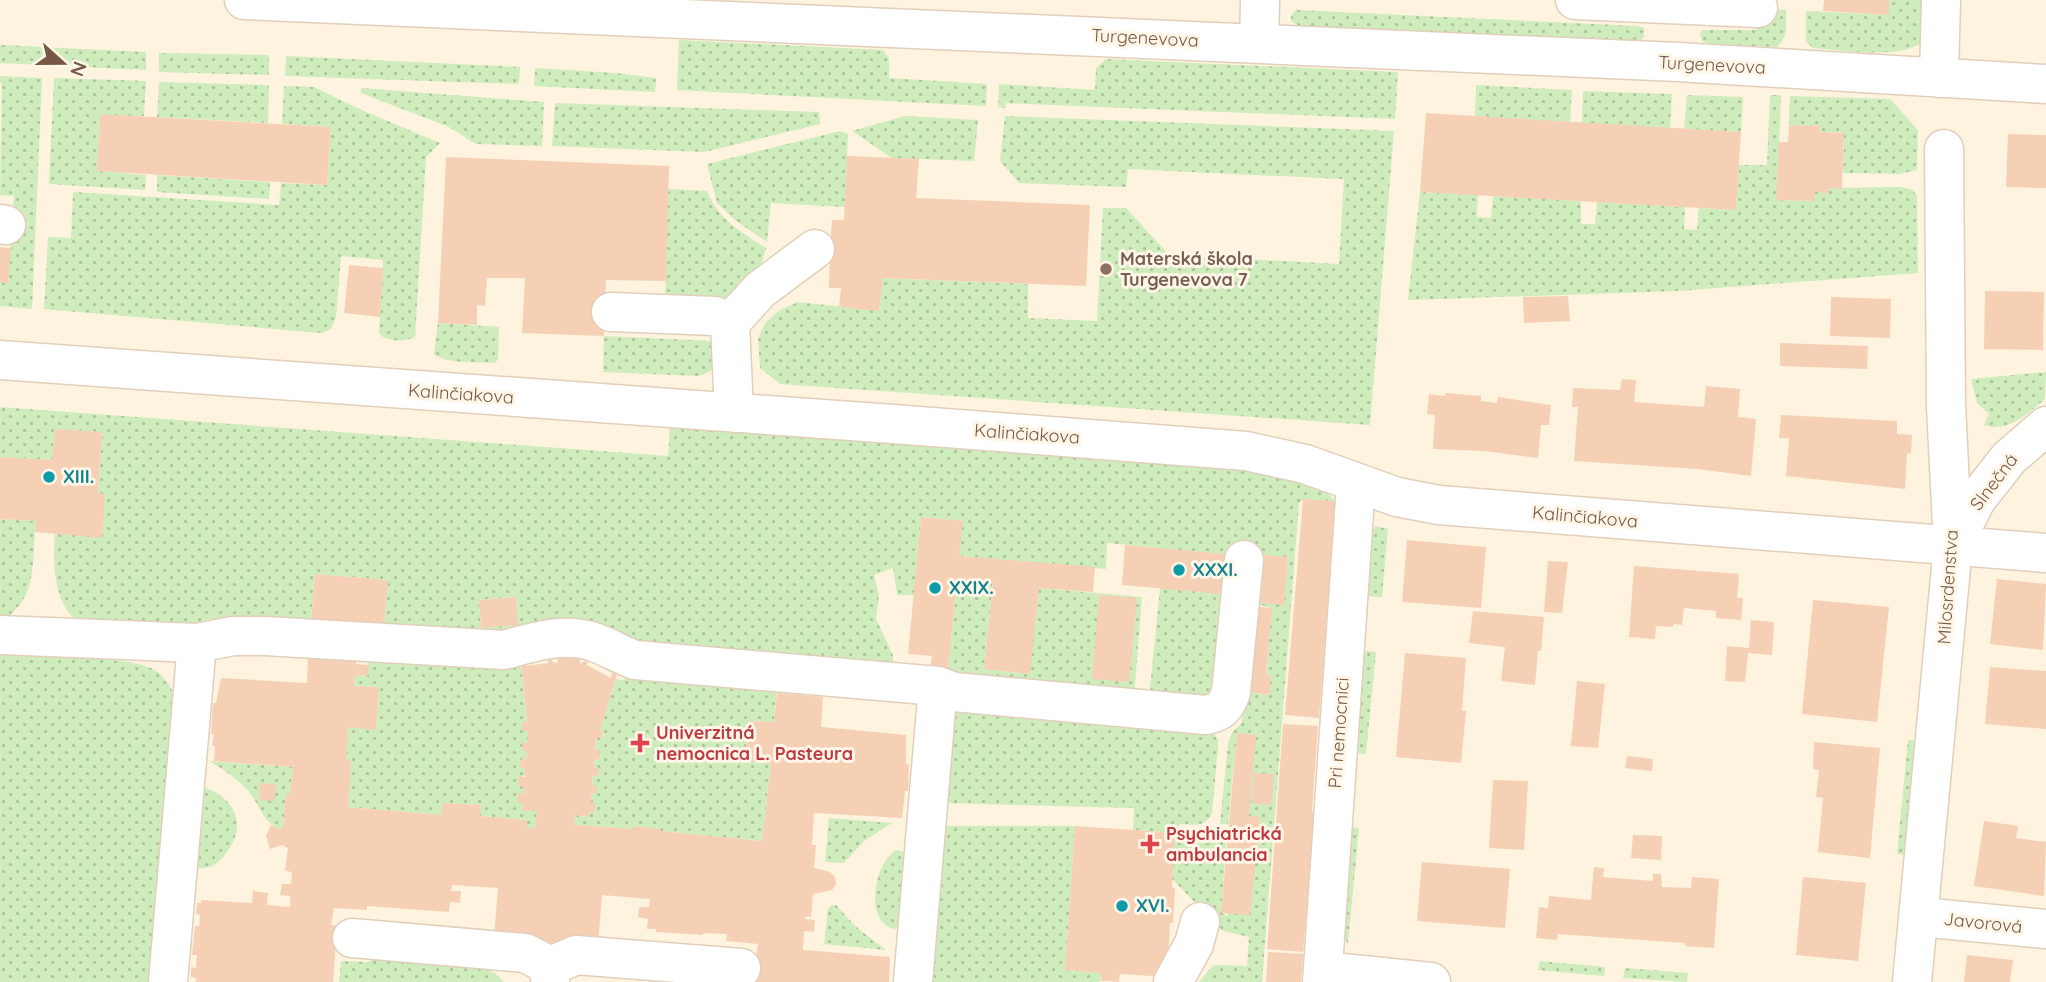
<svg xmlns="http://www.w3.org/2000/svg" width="2046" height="982" viewBox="0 0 2046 982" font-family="Quicksand,sans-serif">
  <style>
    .grass { fill: url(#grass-dots); fill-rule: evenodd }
    .building { fill: #f5d0b5 }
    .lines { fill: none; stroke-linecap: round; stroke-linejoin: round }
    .minor-casing { stroke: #e2cfbb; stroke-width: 41 }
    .minor { stroke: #fff; stroke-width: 38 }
    .education-dot { fill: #8d6e63; stroke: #fff6e7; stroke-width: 2.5 }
    .culture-dot { fill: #0f9aa8; stroke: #fff6e7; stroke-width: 2.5 }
    .health-dot { fill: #e0444e; stroke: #fff6e7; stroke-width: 2.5 }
    .labels { text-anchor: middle; stroke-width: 6; stroke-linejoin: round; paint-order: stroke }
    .street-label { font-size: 18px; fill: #765845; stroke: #fff6e7 }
    .education-label { font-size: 18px; font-weight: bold; fill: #785e54; stroke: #fff6e7; text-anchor: start }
    .culture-label { font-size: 18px; font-weight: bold; fill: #0d838f; stroke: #fff6e7; text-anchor: start }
    .health-label { font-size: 18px; font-weight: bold; fill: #be3a42; stroke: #fff6e7; text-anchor: start }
  </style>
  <defs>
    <pattern id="grass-dots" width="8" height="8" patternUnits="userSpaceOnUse" patternTransform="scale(1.75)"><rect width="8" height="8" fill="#cfecbd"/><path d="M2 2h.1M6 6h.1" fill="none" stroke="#adc29b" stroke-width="1.8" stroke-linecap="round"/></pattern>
  </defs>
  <rect width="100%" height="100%" fill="#fef3df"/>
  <path class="grass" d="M1758,0L1773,9L1786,10C1786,24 1789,39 1776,47L1708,44L1702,41L1700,34L1702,30H1756Z
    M1889,0H1930L1923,42C1898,60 1844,50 1813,48L1806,42V11L1888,15Z
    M1296,10L1638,26L1644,28V37L1638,42L1301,27L1291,21V15Z
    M679,40L883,50L889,58V78L987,84L986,106L677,90Z
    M0,45L146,52V70L0,63Z
    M159,53L269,55V75L159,72Z
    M286,56L520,67L519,84L285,76Z
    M1106,59L1398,72L1395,119L1006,103L1005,108L998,107L999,84L1095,90L1096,68Z
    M535,68L616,73L656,78L655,92L534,86Z
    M0,76L42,78L32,309L0,306V282L8,283L14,196L0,195L2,83H0Z
    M54,78L146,81L144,116L100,115L97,171L146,175L145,190L49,184Z
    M159,82L269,85L268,123L157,117Z
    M1476,85L1572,90L1570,122L1475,117Z
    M284,86L314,87L357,108L440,143L426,157L415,337C405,342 387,342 379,334L383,260L341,256L336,317L331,329L322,333L44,309L48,237L71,238L73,192L279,205L281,183L327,185L331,127L282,124Z
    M361,88L544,102L542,146L476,144L449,127L361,93Z
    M1583,91L1672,94L1670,129L1582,123Z
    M1687,95L1743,97L1741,132L1684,129Z
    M1770,95H1781L1777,200L1815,201V192L1829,193V188L1901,187L1912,190L1917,195L1918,273L1678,291L1408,300L1420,192L1478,195L1477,217L1491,218L1493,196L1581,201V224H1595L1597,202L1685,207L1684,229L1697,230L1699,208L1736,210L1739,165H1767Z
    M1790,96L1890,99L1918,130L1917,170L1899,174L1843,173L1844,133L1819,132V126L1789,125Z
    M555,103L819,112L820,124L704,152L552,146Z
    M905,116L978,120L974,161L892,158L852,131Z
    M1005,116L1394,131L1370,425L780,384L760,368L758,339L765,323L780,310L798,302L879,311L883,278L1028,284V318L1097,321L1103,208H1126L1169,255L1339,264L1344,179L1128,169L1126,187L1019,183L1000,161Z
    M840,131L848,134L845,207L771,203L767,242L735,220L717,203L707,164Z
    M157,175L270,182L269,199L157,192Z
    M668,189L707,191C717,218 742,233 766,248L758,277L726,301L665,300Z
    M438,323L499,327L498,360L494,363C479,362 444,364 434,354Z
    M604,336L712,341L716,366L709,372L699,376L603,372Z
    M2046,372L2045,399C2027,414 2009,433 1984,425L1989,414L1977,403L1971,379Z
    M0,407L668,456L670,427L1288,470L1322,489L1336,501L1304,499L1299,503L1262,982H1199L1213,965L1247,966L1249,937L1223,931L1172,879L1175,833L1133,830L1134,808L941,803L953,708L1213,732L1218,740V748L1212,814C1204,827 1195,825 1180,824L1179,829L1227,835L1221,912L1227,916L1258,844L1260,818L1249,816L1253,761L1237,733L1228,824H1220L1228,744L1232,732L1242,723L1245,692L1269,695L1271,675L1266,674L1272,608L1261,605L1260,607L1252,606L1248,602L1284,604L1288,557L1253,554L1252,557L1107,543L1106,569L959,556L962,521L921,517L914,595H897L893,568L874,575L879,595L876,619L893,655V667L384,627L388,580L315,574L311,620L277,618H221L210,619L191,626L83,625C79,622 73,618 70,614C53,593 53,558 55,533L98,493L102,432L55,429L52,460L0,457ZM516,597L518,625L481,628L479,600Z
    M0,519L36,521C31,559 40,601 0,621Z
    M1375,526L1388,529L1382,597L1364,596L1367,549Z
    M957,580L993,583L984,669L1029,674L1039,588L1142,597L1134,697L955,680V671L948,670Z
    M1160,588L1228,594L1213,699L1149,698Z
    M1360,650L1376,652L1366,754L1352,753Z
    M369,652L521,663L527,722L522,723V731H528V743H523L522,751H527L526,760L521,759L520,768H525V776H519L524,787L523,794H518V803H523L522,811H537L535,829L527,828V820L480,816V805L442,803L441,815L348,807L346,760L348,727L376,729L379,687L354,686L355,675L368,676Z
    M0,654C31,656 130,656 153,669C167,677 173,690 177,704L155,982H0Z
    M628,676L777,688L774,722L749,721L745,761L771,764L762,841L661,831L660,829L636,826L635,829L574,825L575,815L589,817L590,811H595V803L591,802L592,793L597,794V785H592L593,775L598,776L599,768L594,767V759L599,750H595L597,737L603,738L604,732L600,730L616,679L623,680Z
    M1908,740H1918L1907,855L1897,854Z
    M209,761L293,767L290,794H286L283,826L280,830C260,818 262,808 249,792C238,779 224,770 209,761Z
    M202,787C229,794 247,819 231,846C227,853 220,862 212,866C208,868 201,868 196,869Z
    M829,818L892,823L864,841L844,863L825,862Z
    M944,826H1075L1065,970L1101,973L1100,982H926Z
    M1347,827L1359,828L1348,944L1343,935Z
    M896,850L904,852L905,858L901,920L896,929C863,925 874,863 896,850Z
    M832,905H836L855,926L886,950L824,944L828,909Z
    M393,954L484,967L496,974L504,982H339L341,961L367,962Z
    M1540,961L1605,967L1604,976L1538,970Z
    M1625,968L1688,973L1687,982L1623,978Z"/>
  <path class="building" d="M1824,0H1889V15L1823,11Z
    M1426,113L1741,132L1736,210L1420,192Z
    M100,114L331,127L327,185L97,171Z
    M1789,125L1820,126L1819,132L1844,133L1842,189L1829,188V193L1815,192V201L1776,200L1779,142H1788Z
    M2008,134L2046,135V188L2006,187Z
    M847,156L919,159L916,198L1090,205L1086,286L883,278L879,311L839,307L841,288H829L830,250L832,220H844Z
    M446,157L669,166L666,281L606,280L604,336L522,333L525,278H487L485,306L477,305V325L438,323Z
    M0,247L11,248L8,283L0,282Z
    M349,265L383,268L380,317L344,313Z
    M1985,291L2044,292L2043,350L1984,349Z
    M1568,296L1570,321L1524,323L1523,297Z
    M1831,297L1891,299L1890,338L1830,336Z
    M1780,343L1868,346L1867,369L1780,366Z
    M1622,379L1636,380L1634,402L1704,407L1706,386L1740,389L1738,417L1756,419L1751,476L1698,469L1574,461L1578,407H1572L1573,388L1620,390Z
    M1445,393L1481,396V401L1497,403L1498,397L1551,405L1549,425H1541L1538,458L1484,451L1433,449L1435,415L1427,414L1429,394L1445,396Z
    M1781,415L1897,421V434L1912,435L1911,454L1907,453L1905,489L1786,476L1789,438H1779Z
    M55,429L102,432L98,493L105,494L102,538L35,532L36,521L0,519V457L52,460Z
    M1303,499L1336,501L1319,718L1285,715Z
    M921,517L963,521L959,556L1095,567L1093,592L1039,588L1030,674L984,669L993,583L957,580L948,670L930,669L932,656L908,654Z
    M1407,540L1486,547L1481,608L1402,602Z
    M1125,545L1237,555L1233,595L1122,585Z
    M1252,554L1288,557L1284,605L1248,602Z
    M1548,561L1568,562L1562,613L1544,612Z
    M1634,566L1739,574L1737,598H1743L1741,620L1716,618V611L1684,608L1682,625L1674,624L1673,627L1656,626L1655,639L1629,637Z
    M315,574L388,580L384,627L311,620Z
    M1997,579L2046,584L2043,650L1990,644Z
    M1099,595L1137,598L1129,682L1092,679Z
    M516,597L518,625L481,628L479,600Z
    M1813,600L1889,607L1877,722L1802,714Z
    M1252,606L1272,608L1266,674L1271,675L1270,695L1245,692Z
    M1473,611L1544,617L1541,651H1538L1535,685L1501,681L1505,647L1469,643Z
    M1751,620L1774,622L1772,655L1748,653L1745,682L1725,681L1727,646L1749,648Z
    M1405,653L1466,658L1462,711H1466L1461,763L1396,757Z
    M559,654L580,655V664L584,661L588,662L587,665L611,678L612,673L617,675L600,730L604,731L602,738L597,737L596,740L595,750H600L599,760L594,759V767L599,768L598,776L593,775L592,785H597V794L592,793L591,802L595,803V812L590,811L589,817L575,815L574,825L635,829V826L661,829V831L762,841L771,764L745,761L749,721L774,722L777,693L823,697L821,727L906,735V764L909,765L908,791H905L902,818L814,813L812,845H816L814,868L830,872L835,877L836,884L832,890L813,894L811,917H805V919L815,920L814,932L804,931L803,950L890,957L889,982H752L758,944L726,941L727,934L703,933V935L656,932V929H647L648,919L638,917L639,907H649L650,899L602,895L598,945L559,947L494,937L498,888L452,885L451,891H461L460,903L450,902L449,912L367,906V910L334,908L331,925L337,926L333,982H196V978L191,977V967L196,968L197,955H192L195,926H199L200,915L196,914L197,903H201V900L252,903L253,891L268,893L267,905L290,907V896L280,895L282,884H291L292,872L285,871L288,848L282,845L270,849L266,836L271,825L280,830L283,826L286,794H290L293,767L214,761L215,746H212L214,734H211L213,703H216L221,678L307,683L308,655L356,658V664L369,665L368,676L355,675L354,686L379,687L376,730L348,727L346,760L351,761L348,807L441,815L442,803L481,805L480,816L527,820V828L535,829L537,811H522L523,803H518V793L523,794L524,787L518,786L519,776L525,777V768H520L521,759L526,760L527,751H522L523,743H528V731H522V722H527L521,663L526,666L548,663V660H552L553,662L557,663Z
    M1990,667L2046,671V729L1985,724Z
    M1577,681L1605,684L1598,748L1571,746Z
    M1283,724L1318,726L1312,811H1315L1303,952L1267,949Z
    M1237,733L1256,735L1249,816L1260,817L1250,915L1221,913Z
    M1814,742L1880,748L1870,858L1818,852L1823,798L1816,797L1819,770L1813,769Z
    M1627,756L1653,759L1652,771L1625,768Z
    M1254,773L1274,774L1271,805L1252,803Z
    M1493,780L1528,781L1524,850L1489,848Z
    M260,783L276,784L274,801L259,800Z
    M1984,821L2018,826L2016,838L2046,842L2044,896L1974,886Z
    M1075,826L1175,833L1172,888H1175L1173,923H1170L1167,977L1120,974L1119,982L1109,981H1101V973L1065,970Z
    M1633,835L1662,836L1661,860L1631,858Z
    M1422,862L1510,869L1505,928L1417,921Z
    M1594,867L1604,868L1603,877L1653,881V874H1661L1662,887L1691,888L1692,877L1719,879L1714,948L1685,946V943L1558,934L1557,940L1536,938L1539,907L1548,908L1549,896L1591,900Z
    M1803,877L1866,883L1858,961L1796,955Z
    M1268,952L1303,954L1301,982H1266Z
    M1967,955L2013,960L2010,982H1964Z"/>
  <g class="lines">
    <g class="minor-casing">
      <path id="minor" d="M244,0L1678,62L2046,84
        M1575,0L1758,8
        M1259,44L1260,0
        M1939,78L1941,0
        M0,224L6,225
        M611,312L715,316L730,323L734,413
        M730,323L760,290L815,249
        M0,360L893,424L1246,451L1305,464L1397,497L1439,505L2046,553
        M1954,544L1976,500L2009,458L2046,426
        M0,635L197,643
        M938,686L954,692L1206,715C1221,712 1226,707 1231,692L1244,560
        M1920,917L2046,929
        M352,938L525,953L551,966
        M1323,971L1431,982
        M168,982L197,643L233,636H265L504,650C534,642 563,632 594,642C608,647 621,655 635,660L938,686L913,982
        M550,982L551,966L576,955L741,968
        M1173,982L1194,944L1200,922
        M1322,982L1356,484
        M1912,982L1953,546L1946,406L1944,149"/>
    </g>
    <use href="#minor" class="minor"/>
  </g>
  <circle class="education-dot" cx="1106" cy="269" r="7"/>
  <g class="culture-dot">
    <circle cx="49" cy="477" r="7"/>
    <circle cx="1179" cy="570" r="7"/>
    <circle cx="935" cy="588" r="7"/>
    <circle cx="1122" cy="906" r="7"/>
  </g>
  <g class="health-dot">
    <path d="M636.5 732.5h7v7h7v7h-7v7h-7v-7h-7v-7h7z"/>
    <path d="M1146.5 833.5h7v7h7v7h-7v7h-7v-7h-7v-7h7z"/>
  </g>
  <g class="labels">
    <g class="street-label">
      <text transform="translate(1145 38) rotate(3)" y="6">Turgenevova</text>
      <text transform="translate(1712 65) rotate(3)" y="6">Turgenevova</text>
      <text transform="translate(461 394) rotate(4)" y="6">Kalinčiakova</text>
      <text transform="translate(1027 434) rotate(4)" y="6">Kalinčiakova</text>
      <text transform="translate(1994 482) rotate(-53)" y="6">Slnečná</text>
      <text transform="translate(1585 517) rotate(5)" y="6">Kalinčiakova</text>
      <text transform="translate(1948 587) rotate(-86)" y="6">Milosrdenstva</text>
      <text transform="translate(1339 733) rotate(-86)" y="6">Pri nemocnici</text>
      <text transform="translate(1983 923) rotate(6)" y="6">Javorová</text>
    </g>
    <g class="education-label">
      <text x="1120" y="265">Materská škola<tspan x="1120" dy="21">Turgenevova 7</tspan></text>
    </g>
    <g class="culture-label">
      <text x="63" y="483">XIII.</text>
      <text x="1193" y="576">XXXI.</text>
      <text x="949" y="594">XXIX.</text>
      <text x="1136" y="912">XVI.</text>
    </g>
    <g class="health-label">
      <text x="656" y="739">Univerzitná<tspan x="656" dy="21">nemocnica L. Pasteura</tspan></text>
      <text x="1166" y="840">Psychiatrická<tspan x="1166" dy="21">ambulancia</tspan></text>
    </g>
  </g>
  <g transform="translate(63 63) rotate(111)" stroke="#fff6e7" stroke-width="5" paint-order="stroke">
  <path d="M0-5L12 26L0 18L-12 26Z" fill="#765845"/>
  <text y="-10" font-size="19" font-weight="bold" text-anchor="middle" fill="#765845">N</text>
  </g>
</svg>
